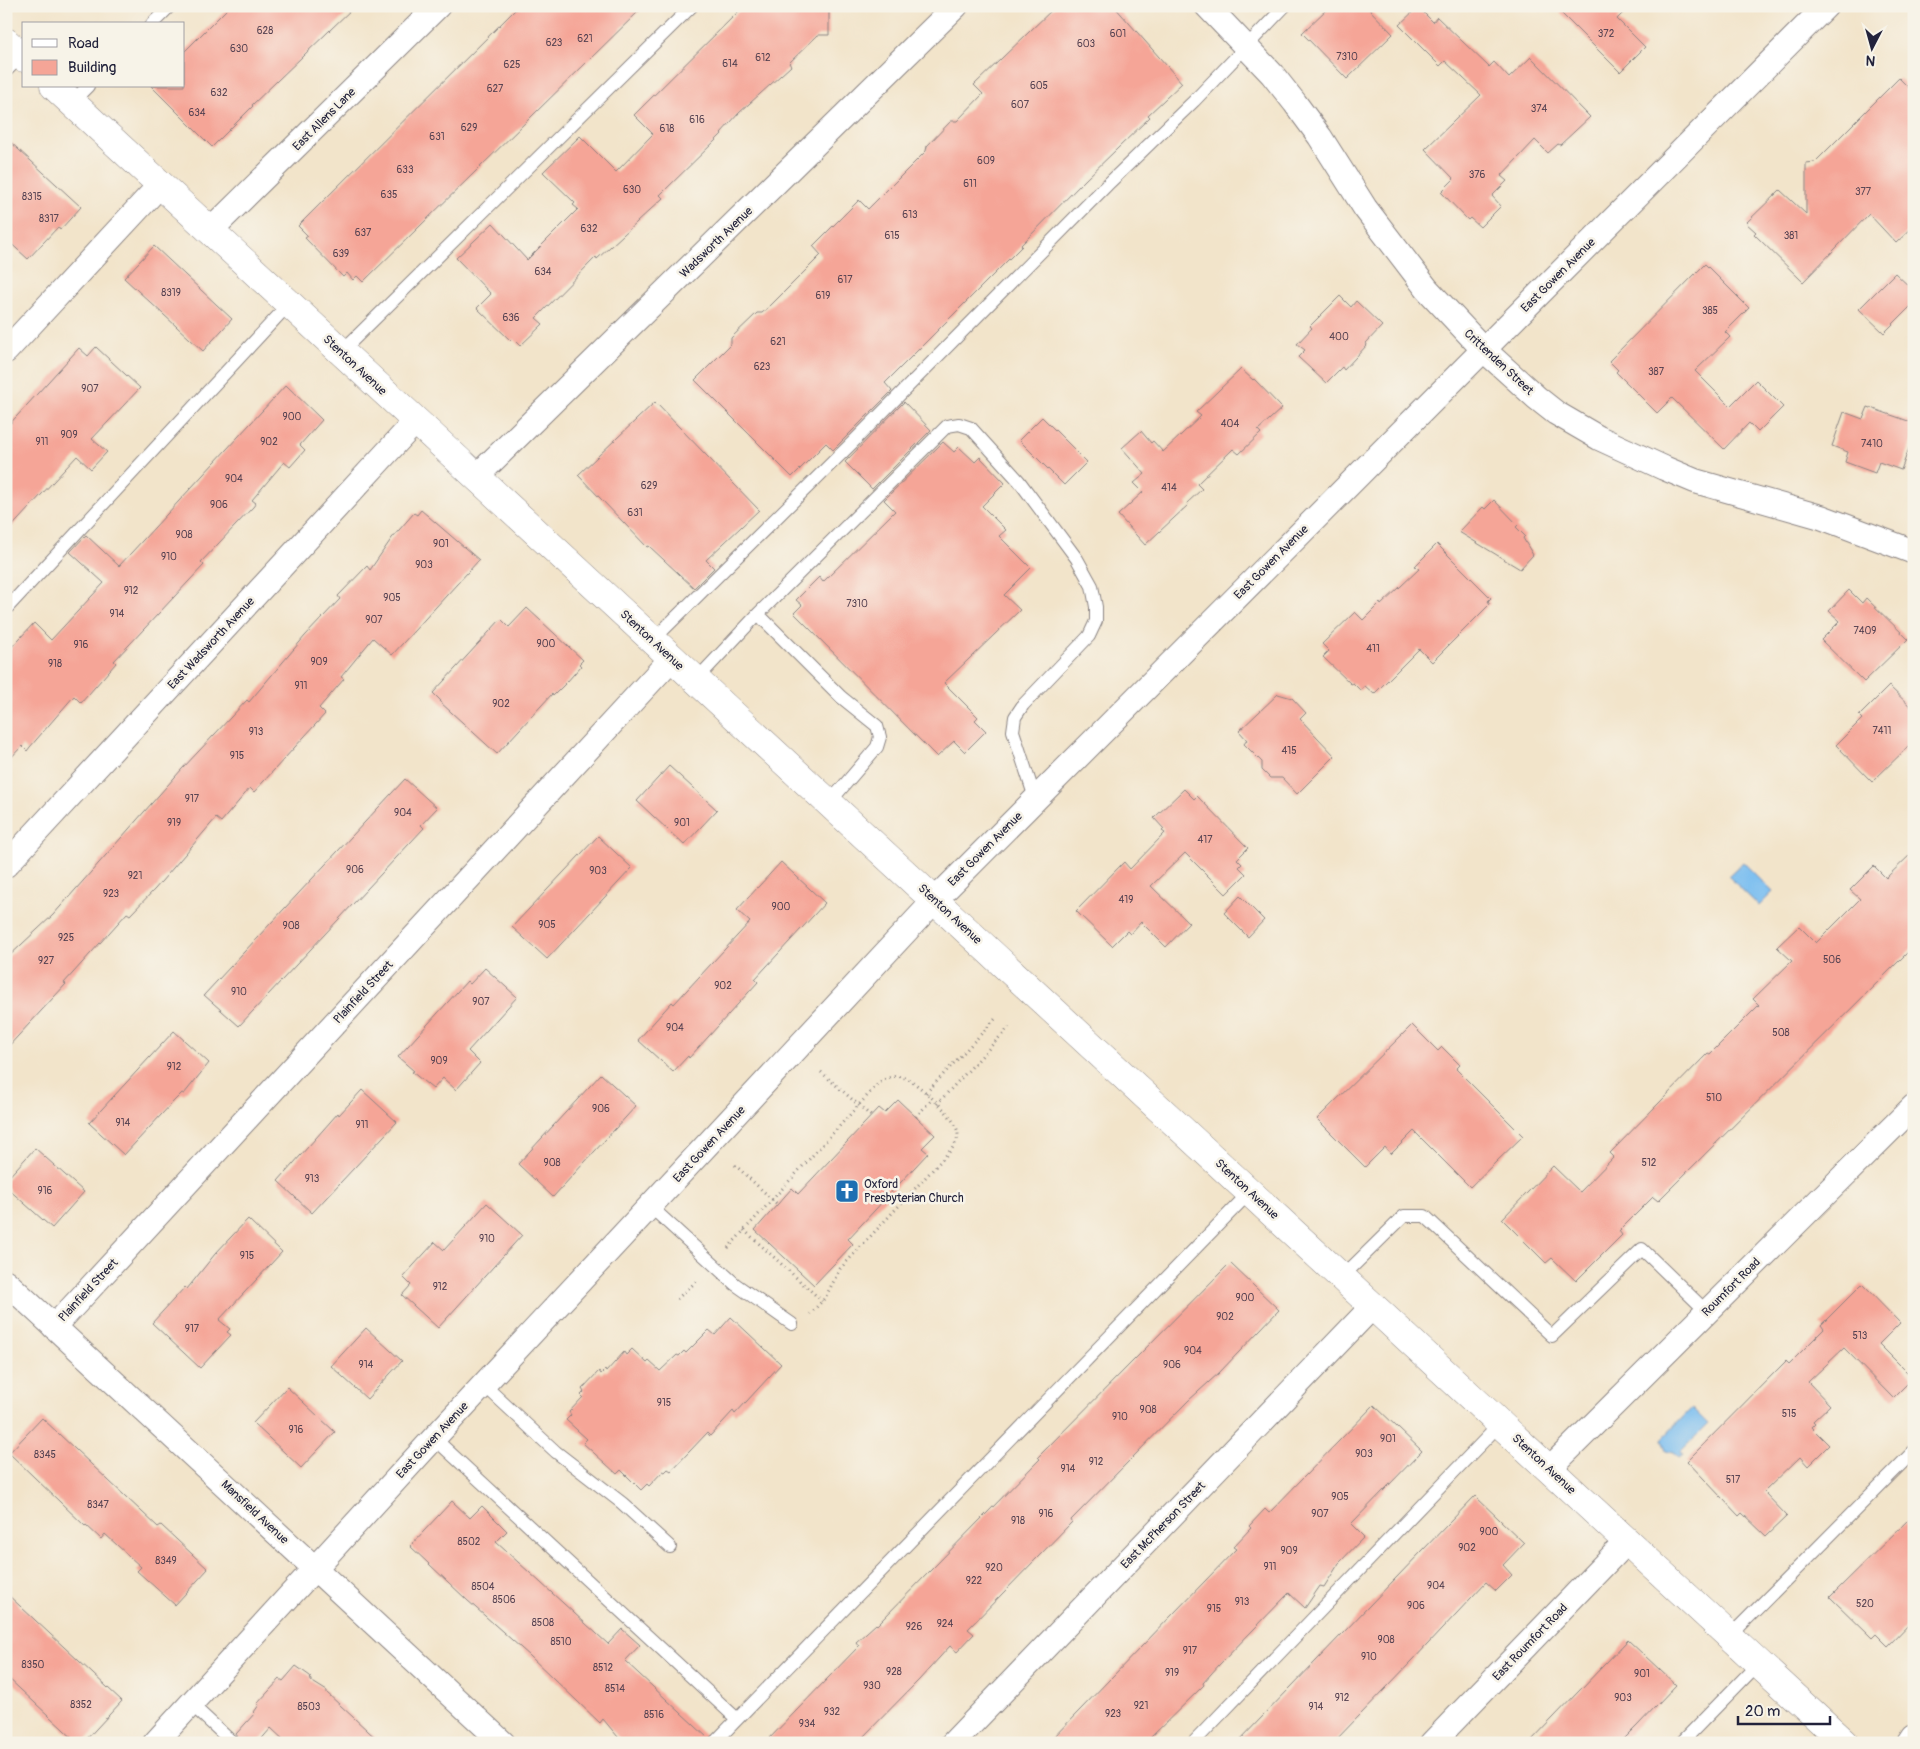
<svg xmlns="http://www.w3.org/2000/svg" width="1920" height="1749" viewBox="0 0 1920 1749" font-family="Pangolin,sans-serif">
  <style>
    .water { fill: #7abef0; stroke: #4e7096 }
    .building { fill: #f5a597 }
    .lines { fill: none; stroke-linecap: round; stroke-linejoin: round }
    .service-casing { stroke: #8a8382; stroke-width: 14 }
    .minor-casing { stroke: #8a8382; stroke-width: 26 }
    .primary-casing { stroke: #8a8382; stroke-width: 29 }
    .path { stroke: #8a8382; stroke-width: 3; stroke-dasharray: 1 4; stroke-linecap: butt }
    .service { stroke: #fff; stroke-width: 12 }
    .minor { stroke: #fff; stroke-width: 24 }
    .primary { stroke: #fff; stroke-width: 28 }
    .labels { text-anchor: middle; stroke-width: 5; stroke-linejoin: round; paint-order: stroke }
    .number-label { font-size: 10px; fill: #574352 }
    .street-label { font-size: 12px; fill: #22223b; stroke: #f7f3e8 }
    .poi-label { font-size: 12px; fill: #22223b; stroke: #f7f3e8; text-anchor: start }
  </style>
  <rect width="100%" height="100%" fill="#f7f3e8"/>
  <filter id="ink" filterUnits="userSpaceOnUse"><feTurbulence type="fractalNoise" baseFrequency=".02" numOctaves="2"/><feDisplacementMap in="SourceGraphic" scale="10" xChannelSelector="R" yChannelSelector="G"/><feConvolveMatrix kernelMatrix="1 2 1 2 8 2 1 2 1" color-interpolation-filters="sRGB"/></filter>
  <filter id="wash" filterUnits="userSpaceOnUse"><feTurbulence type="fractalNoise" baseFrequency=".0096" numOctaves="4" result="noise"/><feDisplacementMap in="SourceGraphic" scale="20" xChannelSelector="R" yChannelSelector="G"/><feGaussianBlur stdDeviation="1.12" result="paint"/><feColorMatrix in="noise" values="0 0 0 0 0 0 0 0 0 0 0 0 0 0 0 0 0 1.4 0 .05"/><feComposite in="paint" operator="in"/></filter>
  <g filter="url(#wash)">
    <rect width="100%" height="100%" fill="#f2e4ca"/>
    <path class="water" d="M1743,862L1773,892L1759,906L1728,876Z
      M1692,1408L1708,1424L1680,1452L1683,1455L1679,1458L1673,1453L1666,1451L1662,1439Z"/>
    <g id="blocks">
      <path class="building" d="M230,6H355L252,105L253,106L212,147L151,86H184V52Z
        M519,6H644L363,282L357,276L353,280L347,273L343,277L305,238L308,236L298,226Z
        M744,6H829V35H818L789,63L791,66L739,113L721,133L722,134L660,195L663,198L597,259L596,257L536,318L543,324L520,346L513,339L511,341L477,308L491,294L456,258L493,223L527,260L578,209L573,205L575,203L543,172L580,136L616,172L653,134L634,115Z
        M1056,6H1114L1182,83L1148,115L1150,117L1085,180L1021,245L1022,246L885,383L892,391L833,450L826,443L792,477L695,380L731,344V338L757,313H762L770,306L821,255L813,246L859,200L868,209L926,151L927,146L951,121H957L983,94L974,85Z
        M1330,6H1366L1393,34L1347,79L1302,33Z
        M1554,6H1630L1617,19L1645,47L1620,72Z
        M1418,7L1433,22L1437,17L1489,67L1494,62L1509,78L1531,57L1590,117L1560,145L1558,144L1548,153L1535,140L1501,176L1507,181L1492,196L1501,206L1480,227L1470,218L1468,220L1441,192L1454,179L1425,149L1481,95L1445,61L1440,66L1399,25Z
        M1899,78L1914,93V226L1896,243L1869,214L1803,282L1754,234L1756,232L1746,223L1780,190L1806,214V163L1815,162Z
        M6,138L81,207L60,230L58,227L28,259L6,239Z
        M154,246L232,319L203,351L124,278Z
        M1705,264L1749,308L1725,332L1730,337L1695,371L1730,406L1756,380L1783,407L1758,432L1749,423L1724,449L1672,398L1657,413L1616,372L1618,370L1609,361Z
        M1895,273L1914,291V303L1884,333L1859,309Z
        M1340,296L1351,307L1356,301L1382,326L1366,343L1367,345L1344,370L1342,367L1326,383L1298,357L1305,350L1297,344L1312,328L1310,326Z
        M96,347L140,388L92,439L107,452L91,469L77,456L6,533V428L79,348L88,356Z
        M1241,369L1253,380L1254,379L1282,408L1258,430L1261,433L1239,454L1233,449L1197,484L1202,489L1187,503L1188,505L1145,545L1118,515L1143,492L1134,483L1145,474L1122,448L1141,431L1151,443L1153,441L1163,452L1201,416L1196,412Z
        M286,385L322,420L300,445L305,450L290,467L284,462L252,500L256,503L253,507L201,562L204,565L114,661L116,663L81,703L74,696L30,747L27,751L22,746L6,763V653L34,623L51,640L104,583L70,552L86,535L119,566Z
        M655,402L759,510L706,560L714,568L694,588L649,546L647,547L578,475Z
        M904,402L931,430L872,489L845,462Z
        M1868,407L1914,423V435L1901,470L1879,462L1875,473L1845,462L1848,452L1832,446L1844,412L1863,419Z
        M1042,417L1087,462L1064,485L1019,440Z
        M943,442L954,452L959,447L975,462L980,457L1005,483L982,506L1006,530L999,536L1031,568L1004,595L1020,610L944,683L978,717L975,720L986,731L965,752L954,741L937,757L794,613L802,605L796,600L819,577L823,582L895,511L884,500Z
        M1494,500L1518,525L1516,527L1525,536L1523,538L1533,555L1520,569L1459,532L1483,507L1485,509Z
        M421,510L479,560L392,655L373,638L341,677L344,679L319,708L325,714L254,792L250,788L221,822L216,818L155,889L130,915L127,913L64,983L66,984L6,1049V959L53,915L182,769L247,700L249,702L305,636L340,599L338,596L367,566L370,570L392,538L414,513L417,515Z
        M1437,544L1491,598L1488,601L1490,604L1432,662L1419,649L1374,694L1365,686L1360,690L1353,683L1351,684L1323,657L1329,651L1322,644L1355,612L1363,620L1380,603L1381,605L1419,569L1415,566Z
        M1849,590L1862,603L1866,598L1908,639L1864,682L1821,640L1840,621L1829,611Z
        M527,608L583,660L579,664L581,666L567,682L553,696L552,694L497,754L440,702L441,701L433,693L501,619L509,627Z
        M1889,686L1914,710V741L1872,782L1836,745L1862,719L1859,716Z
        M1278,694L1292,698L1306,713L1300,719L1335,756L1297,794L1282,778H1270L1262,770V762L1244,744L1247,740L1239,731Z
        M669,766L717,810L684,845L637,801Z
        M405,779L437,808L421,825L424,828L239,1026L204,995Z
        M1184,789L1194,799L1197,796L1248,848L1237,859L1242,864L1239,867L1246,874L1226,894L1185,853L1151,886L1189,923L1166,947L1141,922L1130,934L1127,931L1112,946L1076,911L1124,862L1130,869L1165,833L1162,831L1164,829L1154,818Z
        M598,836L632,868L547,959L512,927Z
        M1914,851V946L1658,1201L1653,1197L1619,1231L1622,1235L1576,1281L1552,1258L1546,1263L1502,1219L1553,1166L1580,1192L1614,1157L1610,1153L1708,1053L1710,1054L1759,1005L1753,999L1792,961L1777,947L1799,926L1816,943L1860,899L1850,890L1874,866L1886,878Z
        M781,862L825,903L755,979L758,982L689,1058L688,1056L673,1072L638,1040L672,1002L674,1004L750,922L737,910Z
        M1240,896L1264,920L1248,937L1224,913Z
        M485,968L517,997L468,1051L480,1063L456,1090L443,1078L433,1089L412,1072L414,1071L398,1057L467,981L470,984Z
        M1412,1025L1438,1051L1442,1047L1460,1065L1456,1069L1523,1136L1470,1187L1414,1131L1391,1154L1385,1147L1365,1167L1317,1119Z
        M174,1031L209,1063L184,1094L182,1093L174,1101L124,1155L89,1123Z
        M601,1074L636,1106L553,1197L518,1164Z
        M362,1090L397,1122L312,1213L278,1181L338,1113L339,1115Z
        M898,1100L935,1135L922,1148L928,1153L848,1239L853,1244L814,1285L755,1230L792,1188L798,1194L879,1108L885,1113Z
        M35,1148L84,1192L52,1228L6,1187V1180Z
        M487,1203L522,1235L438,1328L402,1295L411,1285L403,1277L435,1242L444,1250Z
        M248,1219L282,1252L219,1320L230,1329L227,1332L231,1335L200,1368L152,1323L185,1287L187,1289L215,1254Z
        M1230,1263L1279,1310L1219,1373L1188,1401L1071,1520L1072,1522L968,1629L974,1634L957,1652L950,1646L919,1680L857,1743H765L859,1646L856,1642L876,1624L877,1625L1040,1459L1038,1457Z
        M1862,1284L1900,1323L1879,1344L1912,1377L1909,1379L1911,1380L1893,1398L1844,1348L1808,1382L1830,1405L1813,1421L1815,1423L1811,1427L1829,1445L1808,1466L1800,1457L1764,1492L1787,1516L1766,1536L1742,1513L1739,1516L1687,1461L1786,1361L1789,1364L1824,1329L1821,1325Z
        M731,1317L781,1364L735,1414L733,1411L710,1436L707,1433L671,1471L668,1469L665,1472L663,1471L649,1486L647,1484L641,1490L621,1470L617,1474L583,1443L587,1439L566,1420L571,1415L569,1412L583,1397L581,1395L584,1392L582,1389L599,1371L601,1374L605,1370L606,1372L624,1352L626,1355L632,1349L647,1363L649,1361L660,1371L677,1355L679,1356L684,1351L686,1353L709,1330L715,1335Z
        M366,1328L402,1361L367,1399L331,1366Z
        M287,1387L335,1432L301,1468L253,1423Z
        M1374,1405L1422,1451L1351,1524L1364,1537L1339,1563L1324,1587L1320,1586L1305,1608L1289,1593L1219,1665L1203,1683L1204,1685L1145,1743H1048L1236,1549L1233,1547L1251,1528L1249,1526L1265,1509L1269,1513Z
        M42,1418L158,1527L161,1525L208,1569L175,1605L137,1571L141,1567L105,1534L101,1539L86,1525L85,1526L9,1453Z
        M1475,1496L1524,1543L1503,1565L1512,1575L1496,1591L1486,1582L1412,1661L1333,1743H1237Z
        M452,1501L470,1518L482,1506L507,1531L496,1542L608,1644L622,1629L640,1645L625,1661L708,1738L706,1743H623L603,1719L600,1723L530,1656L467,1600L410,1546Z
        M1914,1514V1619L1888,1646L1876,1634L1872,1638L1830,1597Z
        M6,1593L122,1701L83,1743H78L6,1676Z
        M1628,1640L1676,1685L1637,1726L1620,1743H1529Z
        M296,1666L310,1676L311,1681L327,1691V1693L381,1743H287L271,1728L258,1743H241L236,1734L255,1713L254,1712L259,1705L257,1704L280,1679L283,1681Z"/>
    </g>
  </g>
  <g filter="url(#ink)">
    <use href="#blocks" fill-opacity="0" stroke="#8a8382" stroke-width="1"/>
    <g class="lines">
      <g class="service-casing">
        <path id="service" d="M152,24L170,6
          M6,71L21,56
          M71,103L88,86
          M341,352L692,6
          M6,609L289,304
          M758,614L841,697L877,726L880,737L877,747L829,803
          M653,640L854,441L1107,185L1194,101L1285,6
          M696,680L758,614L947,426L959,424L971,428L1019,481L1077,559L1092,586L1096,607V621L1089,636L1023,705L1015,717L1013,731L1035,798
          M651,1207L735,1284L792,1324
          M1342,1277L1404,1216H1425L1552,1336L1642,1249L1707,1312
          M484,1385L556,1452L622,1503L670,1547
          M434,1438L737,1719
          M1730,1636L1914,1451
          M191,1704L233,1743
          M714,1743L1250,1192
          M1193,1743L1500,1424
          M1681,1743L1759,1663"/>
      </g>
      <g class="minor-casing">
        <path id="minor" d="M1207,6L1272,74L1295,103L1320,137L1365,208L1427,289L1484,350L1537,398L1556,413L1599,438L1664,468L1695,481L1821,517L1914,552
          M210,231L438,6
          M6,351L160,185
          M476,477L956,6
          M6,865L416,421
          M6,1282L503,1743
          M54,1327L672,658
          M1549,1469L1914,1106
          M155,1743L434,1438L935,900L1826,6
          M953,1743L1373,1306
          M1432,1743L1627,1541
          M1910,1743L1914,1737"/>
      </g>
      <g class="primary-casing">
        <path id="primary" d="M6,42L24,58
          M54,86L1845,1743"/>
      </g>
      <path class="path" d="M821,1072L871,1116
        M926,1093L997,1017
        M937,1104L1009,1027
        M916,1117L932,1099
        M735,1165L777,1204
        M744,1230L822,1301
        M728,1248L877,1085C888,1075 899,1074 912,1081C925,1092 959,1118 958,1136C957,1141 954,1146 951,1150L840,1269L825,1298L810,1314
        M677,1299L699,1279"/>
      <use href="#service" class="service"/>
      <use href="#minor" class="minor"/>
      <use href="#primary" class="primary"/>
    </g>
  </g>
  <defs>
    <g id="church-square" transform="scale(1.25)"><rect x="-9" y="-9" width="18" height="18" rx="4" fill="#1f6fb2" stroke="#f7f3e8"/><path d="M-1.2-6h2.4v3.5h3.3v2.4h-3.3V6h-2.4V-.1h-3.3v-2.4h3.3Z" fill="#fff"/></g>
  </defs>
  <g fill-rule="evenodd">
    <use href="#church-square" x="847" y="1191"/>
  </g>
  <g class="labels">
    <g class="number-label">
      <text x="265" y="34">628</text>
      <text x="1118" y="37">601</text>
      <text x="1606" y="37">372</text>
      <text x="585" y="42">621</text>
      <text x="554" y="46">623</text>
      <text x="1086" y="47">603</text>
      <text x="239" y="52">630</text>
      <text x="1347" y="60">7310</text>
      <text x="763" y="61">612</text>
      <text x="730" y="67">614</text>
      <text x="512" y="68">625</text>
      <text x="1039" y="89">605</text>
      <text x="495" y="92">627</text>
      <text x="219" y="96">632</text>
      <text x="1020" y="108">607</text>
      <text x="1539" y="112">374</text>
      <text x="197" y="116">634</text>
      <text x="697" y="123">616</text>
      <text x="469" y="131">629</text>
      <text x="667" y="132">618</text>
      <text x="437" y="140">631</text>
      <text x="986" y="164">609</text>
      <text x="405" y="173">633</text>
      <text x="1477" y="178">376</text>
      <text x="970" y="187">611</text>
      <text x="632" y="193">630</text>
      <text x="1863" y="195">377</text>
      <text x="389" y="198">635</text>
      <text x="32" y="200">8315</text>
      <text x="910" y="218">613</text>
      <text x="49" y="222">8317</text>
      <text x="589" y="232">632</text>
      <text x="363" y="236">637</text>
      <text x="892" y="239">615</text>
      <text x="1791" y="239">381</text>
      <text x="341" y="257">639</text>
      <text x="543" y="275">634</text>
      <text x="845" y="283">617</text>
      <text x="171" y="296">8319</text>
      <text x="823" y="299">619</text>
      <text x="1710" y="314">385</text>
      <text x="511" y="321">636</text>
      <text x="1339" y="340">400</text>
      <text x="778" y="345">621</text>
      <text x="762" y="370">623</text>
      <text x="1656" y="375">387</text>
      <text x="90" y="392">907</text>
      <text x="292" y="420">900</text>
      <text x="1230" y="427">404</text>
      <text x="69" y="438">909</text>
      <text x="42" y="445">911</text>
      <text x="269" y="445">902</text>
      <text x="1872" y="447">7410</text>
      <text x="234" y="482">904</text>
      <text x="649" y="489">629</text>
      <text x="1169" y="491">414</text>
      <text x="219" y="508">906</text>
      <text x="635" y="516">631</text>
      <text x="184" y="538">908</text>
      <text x="441" y="547">901</text>
      <text x="169" y="560">910</text>
      <text x="424" y="568">903</text>
      <text x="131" y="594">912</text>
      <text x="392" y="601">905</text>
      <text x="857" y="607">7310</text>
      <text x="117" y="617">914</text>
      <text x="374" y="623">907</text>
      <text x="1865" y="634">7409</text>
      <text x="546" y="647">900</text>
      <text x="81" y="648">916</text>
      <text x="1373" y="652">411</text>
      <text x="319" y="665">909</text>
      <text x="55" y="667">918</text>
      <text x="301" y="689">911</text>
      <text x="501" y="707">902</text>
      <text x="1882" y="734">7411</text>
      <text x="256" y="735">913</text>
      <text x="1289" y="754">415</text>
      <text x="237" y="759">915</text>
      <text x="192" y="802">917</text>
      <text x="403" y="816">904</text>
      <text x="174" y="826">919</text>
      <text x="682" y="826">901</text>
      <text x="1205" y="843">417</text>
      <text x="355" y="873">906</text>
      <text x="598" y="874">903</text>
      <text x="135" y="879">921</text>
      <text x="111" y="897">923</text>
      <text x="1126" y="903">419</text>
      <text x="781" y="910">900</text>
      <text x="547" y="928">905</text>
      <text x="291" y="929">908</text>
      <text x="66" y="941">925</text>
      <text x="1832" y="963">506</text>
      <text x="46" y="964">927</text>
      <text x="723" y="989">902</text>
      <text x="239" y="995">910</text>
      <text x="481" y="1005">907</text>
      <text x="675" y="1031">904</text>
      <text x="1781" y="1036">508</text>
      <text x="439" y="1064">909</text>
      <text x="174" y="1070">912</text>
      <text x="1714" y="1101">510</text>
      <text x="601" y="1112">906</text>
      <text x="123" y="1126">914</text>
      <text x="362" y="1128">911</text>
      <text x="552" y="1166">908</text>
      <text x="1649" y="1166">512</text>
      <text x="312" y="1182">913</text>
      <text x="45" y="1194">916</text>
      <text x="487" y="1242">910</text>
      <text x="247" y="1259">915</text>
      <text x="440" y="1290">912</text>
      <text x="1245" y="1301">900</text>
      <text x="1225" y="1320">902</text>
      <text x="192" y="1332">917</text>
      <text x="1860" y="1339">513</text>
      <text x="1193" y="1354">904</text>
      <text x="366" y="1368">914</text>
      <text x="1172" y="1368">906</text>
      <text x="664" y="1406">915</text>
      <text x="1148" y="1413">908</text>
      <text x="1789" y="1417">515</text>
      <text x="1120" y="1420">910</text>
      <text x="296" y="1433">916</text>
      <text x="1388" y="1442">901</text>
      <text x="1364" y="1457">903</text>
      <text x="45" y="1458">8345</text>
      <text x="1096" y="1465">912</text>
      <text x="1068" y="1472">914</text>
      <text x="1733" y="1483">517</text>
      <text x="1340" y="1500">905</text>
      <text x="98" y="1508">8347</text>
      <text x="1046" y="1517">916</text>
      <text x="1320" y="1517">907</text>
      <text x="1018" y="1524">918</text>
      <text x="1489" y="1535">900</text>
      <text x="469" y="1545">8502</text>
      <text x="1467" y="1551">902</text>
      <text x="1289" y="1554">909</text>
      <text x="166" y="1564">8349</text>
      <text x="1270" y="1570">911</text>
      <text x="994" y="1571">920</text>
      <text x="974" y="1584">922</text>
      <text x="1436" y="1589">904</text>
      <text x="483" y="1590">8504</text>
      <text x="504" y="1603">8506</text>
      <text x="1242" y="1605">913</text>
      <text x="1865" y="1607">520</text>
      <text x="1416" y="1609">906</text>
      <text x="1214" y="1612">915</text>
      <text x="543" y="1626">8508</text>
      <text x="945" y="1627">924</text>
      <text x="914" y="1630">926</text>
      <text x="1386" y="1643">908</text>
      <text x="561" y="1645">8510</text>
      <text x="1190" y="1654">917</text>
      <text x="1369" y="1660">910</text>
      <text x="33" y="1668">8350</text>
      <text x="603" y="1671">8512</text>
      <text x="894" y="1675">928</text>
      <text x="1172" y="1676">919</text>
      <text x="1642" y="1677">901</text>
      <text x="872" y="1689">930</text>
      <text x="615" y="1692">8514</text>
      <text x="1342" y="1701">912</text>
      <text x="1623" y="1701">903</text>
      <text x="81" y="1708">8352</text>
      <text x="1141" y="1709">921</text>
      <text x="309" y="1710">8503</text>
      <text x="1316" y="1710">914</text>
      <text x="832" y="1715">932</text>
      <text x="1113" y="1717">923</text>
      <text x="654" y="1718">8516</text>
      <text x="807" y="1727">934</text>
    </g>
    <g class="street-label">
      <text transform="translate(324 119) rotate(-45)" y="4">East Allens Lane</text>
      <text transform="translate(716 242) rotate(-44)" y="4">Wadsworth Avenue</text>
      <text transform="translate(1558 275) rotate(-45)" y="4">East Gowen Avenue</text>
      <text transform="translate(1499 362) rotate(43)" y="4">Crittenden Street</text>
      <text transform="translate(355 365) rotate(43)" y="4">Stenton Avenue</text>
      <text transform="translate(1271 562) rotate(-45)" y="4">East Gowen Avenue</text>
      <text transform="translate(652 640) rotate(43)" y="4">Stenton Avenue</text>
      <text transform="translate(211 643) rotate(-47)" y="4">East Wadsworth Avenue</text>
      <text transform="translate(985 849) rotate(-45)" y="4">East Gowen Avenue</text>
      <text transform="translate(950 914) rotate(43)" y="4">Stenton Avenue</text>
      <text transform="translate(363 992) rotate(-47)" y="4">Plainfield Street</text>
      <text transform="translate(709 1144) rotate(-47)" y="4">East Gowen Avenue</text>
      <text transform="translate(1247 1189) rotate(43)" y="4">Stenton Avenue</text>
      <text transform="translate(1731 1287) rotate(-45)" y="4">Roumfort Road</text>
      <text transform="translate(88 1290) rotate(-47)" y="4">Plainfield Street</text>
      <text transform="translate(432 1440) rotate(-47)" y="4">East Gowen Avenue</text>
      <text transform="translate(1544 1464) rotate(43)" y="4">Stenton Avenue</text>
      <text transform="translate(255 1512) rotate(43)" y="4">Mansfield Avenue</text>
      <text transform="translate(1163 1525) rotate(-46)" y="4">East McPherson Street</text>
      <text transform="translate(1530 1642) rotate(-46)" y="4">East Roumfort Road</text>
    </g>
    <g class="poi-label">
      <text x="864" y="1188">Oxford<tspan x="864" dy="14">Presbyterian Church</tspan></text>
    </g>
  </g>
  <rect width="1920" height="1749" fill="none" stroke="#f7f3e8" stroke-width="25"/>
  <rect x="22" y="22" width="162" height="65" fill="#f7f3e8" stroke="#a29fa3"/>
  <rect x="32" y="39" width="25" height="8" fill="#ffffff" stroke="#a29fa3"/>
  <text x="68" y="48" font-size="15" fill="#22223b">Road</text>
  <rect x="32" y="60" width="25" height="15" fill="#f5a597" stroke="#a29fa3"/>
  <text x="68" y="72" font-size="15" fill="#22223b">Building</text>
  <g transform="translate(1872 48) rotate(186)" stroke="#f7f3e8" stroke-width="4" paint-order="stroke">
  <path d="M0-4L9 19L0 12L-9 19Z" fill="#22223b"/>
  <text y="-8" font-size="14" font-weight="bold" text-anchor="middle" fill="#22223b">N</text>
  </g>
  <path d="M1738 1716v8h92v-8" fill="none" stroke="#22223b" stroke-width="2.5"/>
  <text x="1745" y="1716" font-size="15" fill="#22223b" stroke="#f7f3e8" stroke-width="4" paint-order="stroke">20 m</text>
</svg>
